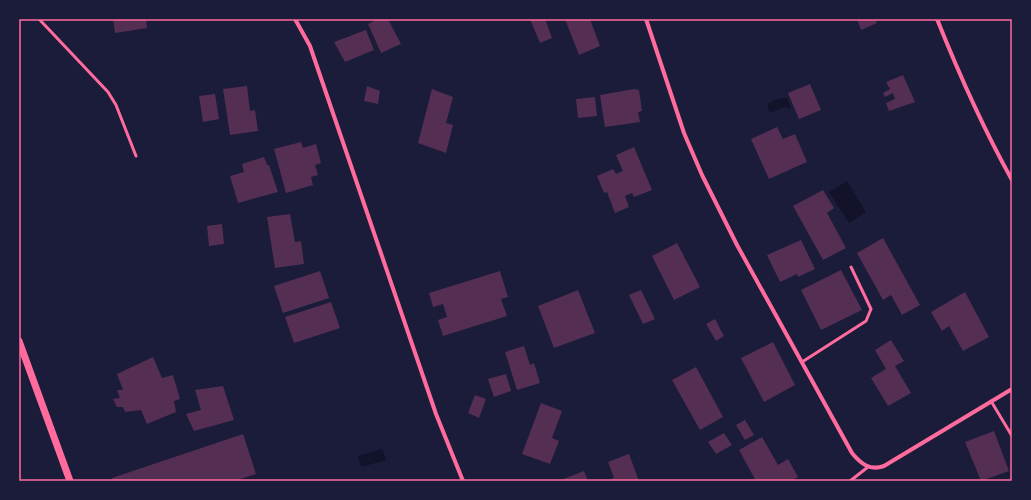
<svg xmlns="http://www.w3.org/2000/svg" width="1031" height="500" viewBox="0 0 1031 500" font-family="'Titillium Web',sans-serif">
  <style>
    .water { fill: #12122b }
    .building { fill: #542f53 }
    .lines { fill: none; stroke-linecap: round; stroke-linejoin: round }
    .service { stroke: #ff6b9d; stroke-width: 3 }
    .minor { stroke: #ff6b9d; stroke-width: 4 }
    .tertiary { stroke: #ff6b9d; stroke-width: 7 }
    .neatline { fill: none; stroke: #ff6b9d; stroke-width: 1.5 }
  </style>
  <rect width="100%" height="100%" fill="#1b1b3a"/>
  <path class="water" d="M780,98H787L791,108L788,109L786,106L770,113L767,104Z
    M847,181L866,212L849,223L829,192Z
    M382,449L386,460L361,467L358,456Z"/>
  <path class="building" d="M113,19H146L147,28L115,33Z
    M378,19H388L401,44L381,53L368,24Z
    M530,19H545L552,38L540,43Z
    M565,19H590L600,46L579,55Z
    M857,19H875L877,23L861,30Z
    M366,30L374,50L345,62L334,42Z
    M903,75L915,102L889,111L886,103L895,99L893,93L885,97L883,93L890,89L886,82Z
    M810,84L821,110L799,119L788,93Z
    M247,86L250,111L255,110L258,131L230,135L223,89Z
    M367,86L380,91L378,104L364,101Z
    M432,89L453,97L446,123L453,125L446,153L418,143Z
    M634,89L639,90L642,111L638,112L640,122L605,127L600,95Z
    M215,94L219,119L203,122L199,96Z
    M595,97L597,116L578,118L576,99Z
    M777,127L783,139L795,134L807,162L769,179L751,139Z
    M301,142L303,148L316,144L321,163L315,165L318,175L311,177L313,185L286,193L274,149Z
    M634,147L652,190L634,197L632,193L625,196L629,207L615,213L607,192L604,193L597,176L613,169L616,174L623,171L616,155Z
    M264,157L267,165H269L278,192L238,203L230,176L244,172L242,164Z
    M823,190L834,208L827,213L846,248L823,260L793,206Z
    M290,214L295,242L301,241L304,264L275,268L267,217Z
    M222,224L224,244L209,246L207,226Z
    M883,238L920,305L902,315L891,295L883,300L857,253Z
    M801,240L815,269L798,277L797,274L780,282L767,255Z
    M677,243L700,287L674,300L652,256Z
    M841,270L862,310L821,330L801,290Z
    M320,271L329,298L283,313L274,286Z
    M500,271L508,297L501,299L507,316L443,336L438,320L447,317L443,304L433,307L429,293Z
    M578,290L595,333L554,348L538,306Z
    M641,290L655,319L643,324L629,295Z
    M965,292L989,337L963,351L949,326L942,331L931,312Z
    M331,302L340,328L294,343L285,317Z
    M715,319L724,336L716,341L706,324Z
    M891,340L904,361L895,366L911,393L888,406L871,378L886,369L875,350Z
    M773,342L795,385L764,402L741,358Z
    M524,346L530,365L534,363L540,383L517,390L505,352Z
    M153,357L162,378L173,375L180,399L174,401L176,412L147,424L141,410L125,412L123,407H117L113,399L120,398L117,390H123L117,374Z
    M696,367L723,417L700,430L672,380Z
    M506,374L511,391L494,397L488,379Z
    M223,386L234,420L194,431L186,414L201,410L195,390Z
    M475,395L486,399L479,418L468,413Z
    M541,403L562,411L552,438L559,441L550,464L522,454Z
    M745,420L754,435L745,440L736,425Z
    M994,431L1009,471L981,481L965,442Z
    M724,433L732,445L716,454L708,442Z
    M243,434L256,474L234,481H113L112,478Z
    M762,437L778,465L788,459L798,477L792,481H756L739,450Z
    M629,454L639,481H606L614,478L608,462Z
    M584,471L588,481H561V480Z"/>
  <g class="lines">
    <path class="service" d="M39,19L108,92L116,105L136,156
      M802,362L866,321L871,309L851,267
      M991,401L1012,436
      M850,481L868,467"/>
    <path class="minor" d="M295,19L310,46L436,414L463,481
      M646,19L684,133L702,175L737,245L852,453C861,464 870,471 884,466L1012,389
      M937,19C959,74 983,128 1012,180"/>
    <path class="tertiary" d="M19,341L70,481"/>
  </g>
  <rect width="1031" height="500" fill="none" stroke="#1b1b3a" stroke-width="40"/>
  <rect x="20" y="20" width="991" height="460" class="neatline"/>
</svg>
